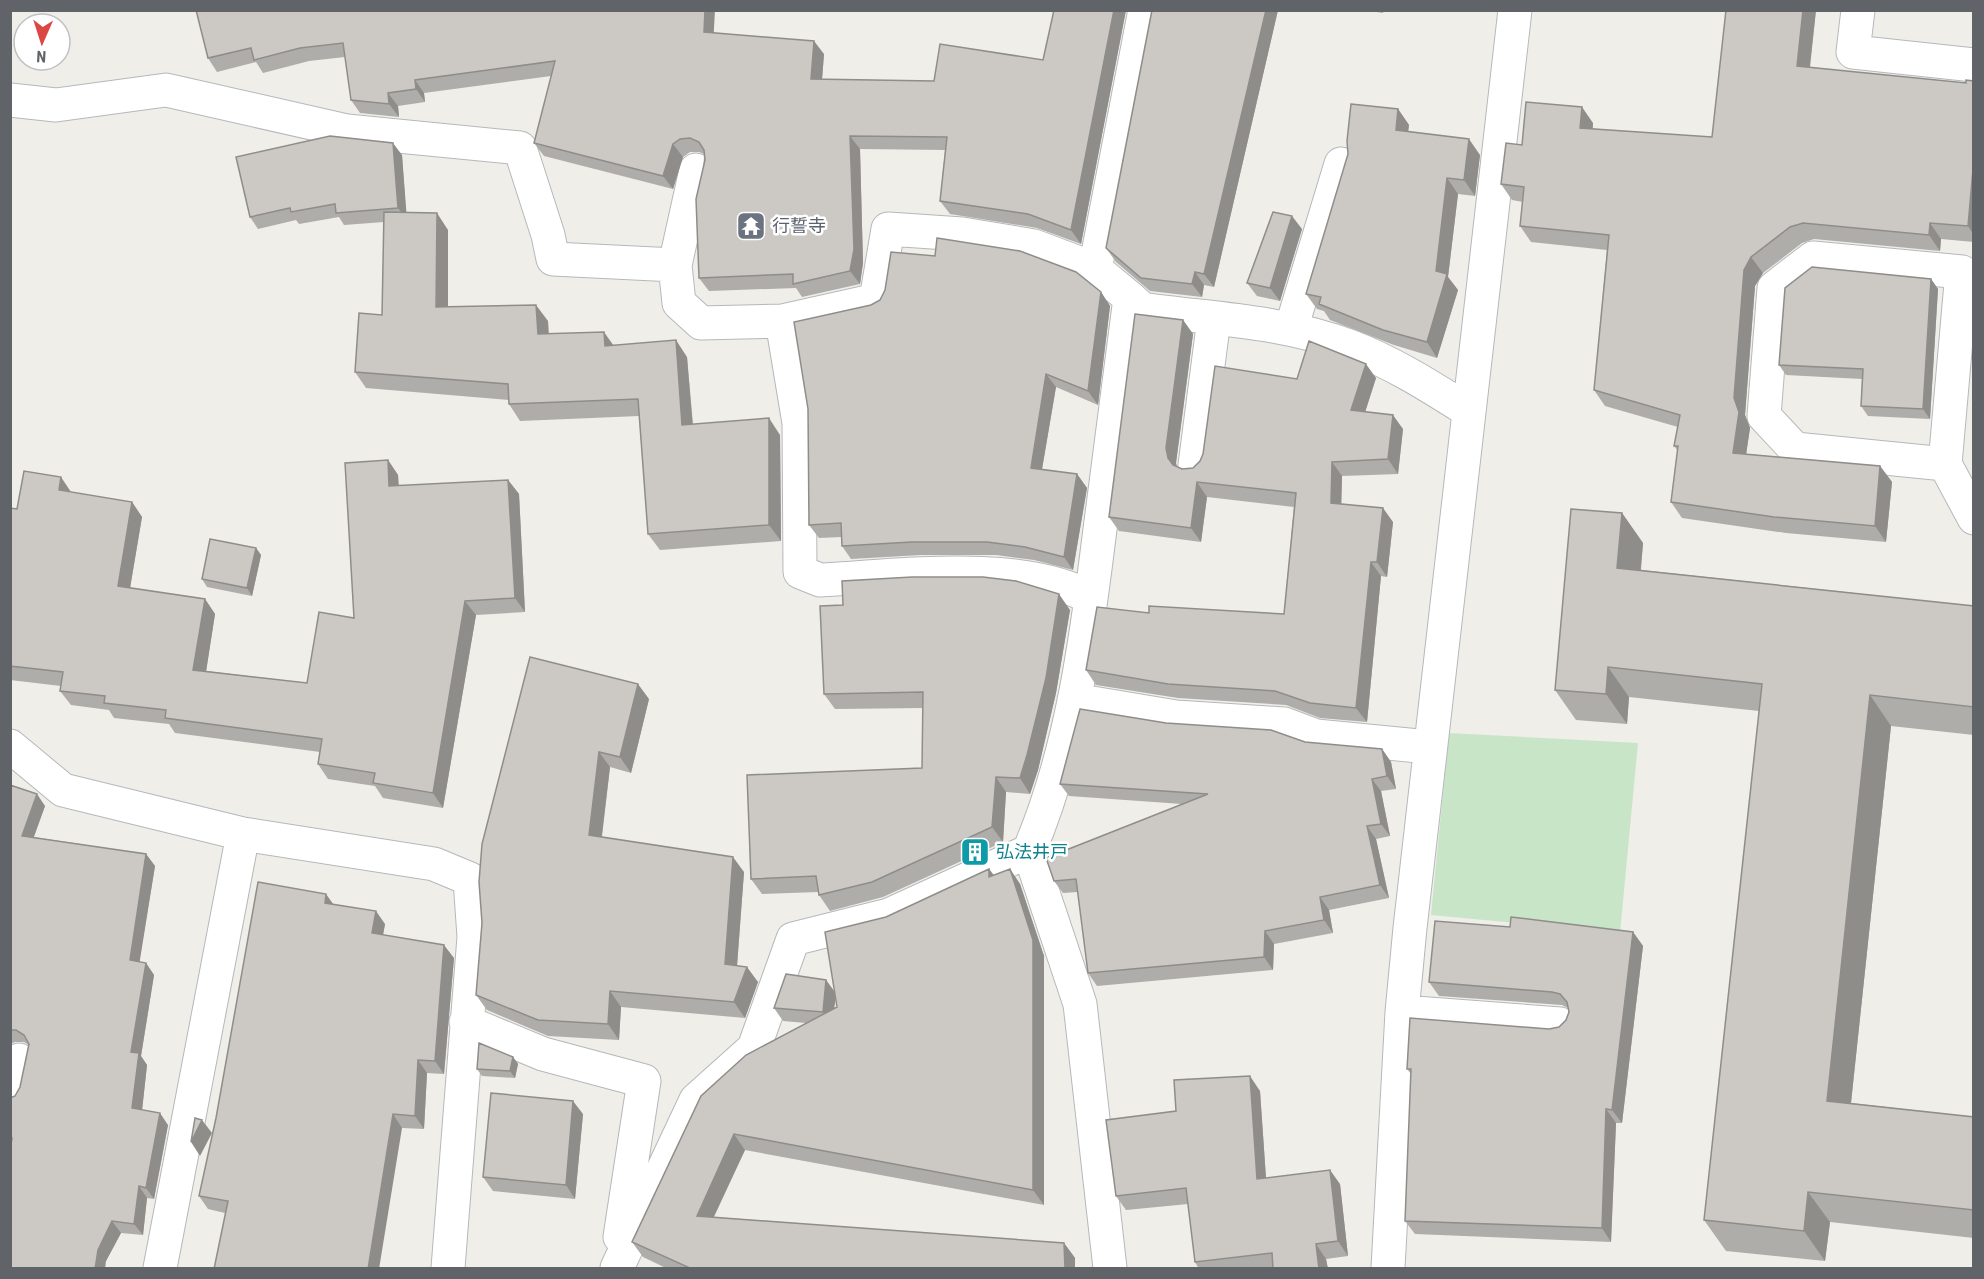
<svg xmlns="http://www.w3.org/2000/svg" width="1984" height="1279" viewBox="0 0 1984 1279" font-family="'Roboto Condensed','Noto Sans JP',sans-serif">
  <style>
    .green { fill: #c9e5c8 }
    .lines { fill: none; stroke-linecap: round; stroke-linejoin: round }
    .minor-casing { stroke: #b5b8bb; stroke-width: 35 }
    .minor { stroke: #fff; stroke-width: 33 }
    .wall { fill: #afada9; fill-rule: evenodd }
    .shaded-wall { fill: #8f8d8a }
    .building { fill: #ccc9c5; stroke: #8f8d8a; stroke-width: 1.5 }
    .labels { text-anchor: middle; stroke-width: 5; stroke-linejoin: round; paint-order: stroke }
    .worship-label { font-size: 18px; fill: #5b616d; stroke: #fff; text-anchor: start }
    .culture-label { font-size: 18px; fill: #0d838f; stroke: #fff; text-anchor: start }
  </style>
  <rect width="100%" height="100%" fill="#f0eee8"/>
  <path class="green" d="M1449,733L1638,743L1620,933L1431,915Z"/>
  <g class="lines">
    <g class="minor-casing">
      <path id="minor" d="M1858,10L1853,52L1974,65
        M10,100L56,105L166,90L347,131L520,148L548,235L553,259L675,265
        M696,170L675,265L679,303L701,323L782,321L876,300L888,229L962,234L1034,246L1095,269
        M1130,298L1142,309C1211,319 1284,321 1349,346C1392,362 1431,387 1469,411
        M782,321L799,423L800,572L820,580C899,576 1021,559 1091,598
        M1291,329L1341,164
        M1945,464L1795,449L1764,416L1774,288L1813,258L1962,272L1945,464L1974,518
        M1195,465L1214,319
        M1074,700L1176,717L1284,724L1316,736L1429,747
        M10,746L63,790L243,834L434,864L470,879L474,937L448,1268
        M1402,1012L1560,1024
        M466,1022L543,1054L644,1081L620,1237
        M10,1094L19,1060
        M160,1268L243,834
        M617,1268L696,1100L754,1048L793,939L889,915L1029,851
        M1110,1268L1080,1004L1029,851C1071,753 1086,643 1099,537C1110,458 1120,378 1130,298L1095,269L1145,10
        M1388,1268L1402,1012L1410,928L1515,10"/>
    </g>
    <use href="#minor" class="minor"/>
  </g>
  <path class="wall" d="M196,10L714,33L824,54L822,79L934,81L1043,60L1054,10H1126L1081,244L1037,228L950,214L940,201L945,150L860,149L863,263L860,284L802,297L796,288L709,291L699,278L704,154L699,152H690L683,157L673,189L544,156L534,143L551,76L424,93L425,102L398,106L399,117L360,113L351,100L345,57L309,61L263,73L256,62L217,72L208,58Z
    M1152,10H1278L1214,287L1204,285L1202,297L1150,291L1116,262L1106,248Z
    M1363,10H1384L1383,13Z
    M1726,10H1816L1810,68L1966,83L1974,81V242L1941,239L1940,251L1814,239L1802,243L1763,273L1755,286L1745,415L1750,428L1746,454L1880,466L1892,482L1886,542L1786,533L1682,518L1671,502L1678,451L1674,446L1678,427L1605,406L1594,390L1607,250L1531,242L1520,226L1523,202L1512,200L1501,184L1522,145L1593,123V129L1712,137Z
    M1398,109L1409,125L1408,132L1480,155L1475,196L1458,194L1448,277L1458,290L1437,358L1394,345L1330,320L1324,311L1317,309L1306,294Z
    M402,155L406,212L448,230V307L548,321L549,334L687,357L693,424L780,435L781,541L660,550L648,534L639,416L520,421L509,404V400L366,388L355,372L382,315L384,222L344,225L339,217L299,224L296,220L258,229L250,217Z
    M1302,229L1280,301L1257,296L1247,283Z
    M1931,279L1938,289L1930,419L1868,416L1861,406L1862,379L1786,375L1779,365Z
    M1101,292L1110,306L1098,405L1056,387L1042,469L1077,474L1087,488L1073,570L1034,560L996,555H921L851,559L842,546L841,537L819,538L809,525Z
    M1183,320L1193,334L1176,463L1177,467L1182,469L1193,468L1297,379L1376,378L1365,412L1403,429L1398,474L1342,476L1341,504L1393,522L1387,577L1381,576L1367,722L1320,718L1286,705L1178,698L1096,685L1086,670L1149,613L1284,614L1294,507L1207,497L1201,542L1119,531L1109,517Z
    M388,460L398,475L399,486L508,480L519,494L525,612L476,615L443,808L383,798L375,786L328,779L318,764L320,752L175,733L169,724L114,718L109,710L71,705L60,691L61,686L10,680V508L17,509L71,492L132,502L142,517L130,588L205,599L215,614L206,671L307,683L354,618Z
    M1622,513L1643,543L1641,570L1974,606V735L1891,726L1851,1103L1974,1117V1238L1830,1222L1825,1261L1726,1251L1704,1220L1759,711L1629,697L1627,724L1576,720L1555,690Z
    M256,548L261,555L252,596L207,587L202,579Z
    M1070,610L1056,693L1038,770L1030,794L1006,792L1003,842L883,897L830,911L819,895L818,892L762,894L751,879L922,768L923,708L835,709L824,694Z
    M649,699L631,773L610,767L602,837L744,872L737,966L758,982L745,1018L621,1007L619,1040L548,1036L487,1010L476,995L482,923V844Z
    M1166,723L1305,742L1382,749L1391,762L1396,789L1381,791L1390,836L1376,839L1389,898L1329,910L1333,933L1274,944L1273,970L1097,986L1088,973L1078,892L1063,893L1054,881L1182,804L1069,796L1060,784Z
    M10,785L45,806L34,837L146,854L155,866L139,962L146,963L154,975L141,1056L147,1065L142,1110L168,1125L154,1199L147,1198L143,1235L121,1233L106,1261L10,1147V1098L15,1096L20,1087L29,1045L24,1042H15L10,1044Z
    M989,869L994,875L1010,869L1020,884L1044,956V1205L745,1150L714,1217L1064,1243L1075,1258V1269H668L643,1257L632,1242L806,1023L783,1021L774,1008L826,980L835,992L886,917ZM836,998L837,1007L834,1008Z
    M333,904L385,924L383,935L454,958L444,1074L427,1073L424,1129L402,1128L225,1213L208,1209L199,1196Z
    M1510,927L1633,932L1643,946L1622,1123H1616L1611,1242L1415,1234L1405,1221L1411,1074L1407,1069L1559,1027L1566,1020L1569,1012L1568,1008L1562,1005L1439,996L1429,982Z
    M513,1057L518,1064L515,1078L482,1076L477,1069Z
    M1260,1091L1266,1178L1340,1184L1348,1256L1326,1259L1328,1269H1199L1195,1262L1188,1204L1126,1210L1116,1196L1176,1111Z
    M583,1114L575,1199L493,1191L483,1177Z"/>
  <path class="shaded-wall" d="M705,10H715L713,46L704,32Z
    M1114,10H1126L1081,244L1071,230Z
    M1266,10H1278L1214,287L1204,274Z
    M1803,10H1816L1808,82L1797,66Z
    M814,41L824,54L821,93L811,79Z
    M415,80L424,93L425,102L416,89Z
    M388,93L398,106L399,117L389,104Z
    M1582,107L1593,123L1591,144L1580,128Z
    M1398,109L1409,125L1406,146L1396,130Z
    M850,136L860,149L863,263L860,284L850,271Z
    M1469,139L1480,155L1475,196L1464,180Z
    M393,143L402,155L407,220L398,208Z
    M673,144L683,157L673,189L663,176Z
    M1974,158V235L1968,226Z
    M1447,178L1458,194L1448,277L1458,290L1437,358L1427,342Z
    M437,213L448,230V324L436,307Z
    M1292,216L1302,229L1280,301L1270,288Z
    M1930,223L1941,239L1940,251L1929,235Z
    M1751,257L1763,273L1755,286L1745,415L1750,428L1744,469L1733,453L1734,398L1744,270Z
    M1195,272L1204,285L1202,297L1192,284Z
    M1931,279L1938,289L1930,419L1923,409Z
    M1101,292L1110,306L1098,405L1088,391Z
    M536,305L548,321L549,351L538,334Z
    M1183,320L1193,334L1176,463L1178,473L1168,458L1166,448Z
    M604,332L616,349L605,346Z
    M676,340L687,357L694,442L682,425Z
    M1366,364L1376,378L1361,425L1351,410Z
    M1046,374L1056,387L1040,481L1031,468Z
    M1393,415L1403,429L1398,474L1388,459Z
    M769,418L780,435L781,541L769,525Z
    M388,460L398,475L399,501L389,486Z
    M1332,462L1342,476L1341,518L1331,503Z
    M1880,466L1892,482L1886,542L1875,526Z
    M1077,474L1087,488L1073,570L1064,557Z
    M61,477L71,492L59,490Z
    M508,480L519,494L525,612L515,598Z
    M1197,482L1207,497L1201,542L1191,528Z
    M132,502L142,517L128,600L118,586Z
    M1383,508L1393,522L1387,577L1377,562Z
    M1622,513L1643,543L1638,598L1617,568Z
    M256,548L261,555L252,596L247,588Z
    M1371,562L1381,576L1367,722L1356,708Z
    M1059,594L1070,610L1056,693L1038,770L1030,794L1020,778Z
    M205,599L215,614L204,685L193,670Z
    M465,601L476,615L443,808L433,793Z
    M1608,667L1629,697L1627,724L1606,694Z
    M638,684L649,699L631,773L620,757Z
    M1870,695L1891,726L1848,1131L1827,1101Z
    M1382,749L1391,762L1396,789L1387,776Z
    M599,752L610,767L600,850L589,835Z
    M996,777L1006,792L1003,842L992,827Z
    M1372,779L1381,791L1390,836L1381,824Z
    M37,794L45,806L30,847L22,836Z
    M1367,826L1376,839L1389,898L1380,885Z
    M146,854L155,866L138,972L130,960Z
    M733,857L744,872L736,979L725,964Z
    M989,869L1000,885L989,877Z
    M1010,869L1020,884L1044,956V1205L1033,1190Z
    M326,894L336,908L325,903Z
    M1320,897L1329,910L1333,933L1324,920Z
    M376,911L385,924L381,946L372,933Z
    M1265,931L1274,944L1273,970L1264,957Z
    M1633,932L1643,946L1622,1123L1612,1110Z
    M444,945L454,958L444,1074L435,1061Z
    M146,963L154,975L141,1056L147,1065L141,1120L132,1108L131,1052Z
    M747,967L758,982L745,1018L734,1002Z
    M826,980L836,994L832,1026L823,1012Z
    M610,991L621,1007L619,1040L608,1024Z
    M513,1057L518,1064L515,1078L510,1071Z
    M418,1060L427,1073L424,1129L415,1116Z
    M1250,1076L1260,1091L1267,1193L1257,1179Z
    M573,1101L583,1114L575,1199L566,1185Z
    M1606,1109L1616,1123L1611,1242L1602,1228Z
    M160,1113L168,1125L154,1199L146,1188Z
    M393,1114L402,1128L379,1269H368Z
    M202,1120L212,1133L200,1156L191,1142Z
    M734,1134L745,1150L707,1231L697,1216Z
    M1330,1170L1340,1184L1348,1256L1338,1241Z
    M139,1186L147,1198L143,1235L134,1224Z
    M1808,1192L1830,1222L1825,1261L1804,1231Z
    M112,1221L121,1233L106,1261L105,1269H95L98,1250Z
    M1064,1243L1075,1258V1269H1065Z
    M1316,1244L1326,1259L1328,1269H1319Z"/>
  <path class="building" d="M196,10H705L704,32L814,41L811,79L934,81L940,44L1043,60L1054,10H1114L1071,230L1028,214L940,201L947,137L850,136L854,249L850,271L793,284V274L699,278L696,199L705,160L704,150L699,142L690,138L680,139L673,144L663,176L534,143L555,61L415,80L416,89L388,93L389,104L351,100L343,43L300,48L254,60L251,48L208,58Z
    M1152,10H1266L1204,274L1195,272L1192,284L1141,278L1106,248Z
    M1726,10H1803L1797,66L1966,83V80L1974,81V158L1968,226L1930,223L1929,235L1803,223L1790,227L1751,257L1744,270L1734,398L1739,412L1733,453L1880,466L1875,526L1774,517L1671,502L1678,446H1674L1680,415L1594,390L1609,235L1520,226L1524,187L1501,184L1506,143L1522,145L1526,102L1582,107L1580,128L1712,137Z
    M1351,104L1398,109L1396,130L1469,139L1464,180L1447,178L1436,271L1447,274L1427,342L1383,330L1319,304L1321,297L1306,294L1348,154L1347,141Z
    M330,136L393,143L398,208L336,213L335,204L291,212L290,208L250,217L236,157Z
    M384,212L437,213L436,307L536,305L538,334L604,332L605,346L676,340L682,425L769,418V525L648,534L638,399L509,404L508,384L355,372L359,313L382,315Z
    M1273,212L1292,216L1270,288L1247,283Z
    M937,238L1020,251L1076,272L1101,292L1088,391L1046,374L1031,468L1077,474L1064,557L1025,547L987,542H912L842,546L841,523L809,525L808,409L794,322L871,305L880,300L885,290L891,252L935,256Z
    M1812,267L1931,279L1923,409L1861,406L1863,369L1779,365L1785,288Z
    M1135,314L1183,320L1166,448L1168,458L1173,465L1182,469L1193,468L1200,461L1203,454L1215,366L1297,379L1309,341L1366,364L1351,410L1393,415L1388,459L1332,462L1331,503L1383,508L1377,562H1371L1356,708L1310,703L1275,691L1168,684L1086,670L1097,607L1149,613V606L1284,614L1296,493L1197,482L1191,528L1109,517Z
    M388,460L389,486L508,480L515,598L465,601L433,793L373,783L375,773L318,764L322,739L165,718L166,710L104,703L105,696L60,691L63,672L10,666V508L17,509L24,471L61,477L59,490L132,502L118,586L205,599L193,670L307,683L319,612L354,618L345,463Z
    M1571,509L1622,513L1617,568L1974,606V707L1870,695L1827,1101L1974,1117V1210L1808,1192L1804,1231L1704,1220L1762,684L1608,667L1606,694L1555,690Z
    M210,539L256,548L247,588L202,579Z
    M912,577H983L1016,581L1059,594L1046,678L1027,755L1020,778L996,777L992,827L872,882L819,895L816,876L751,879L747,775L922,768L923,692L824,694L820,606L843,605L842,581Z
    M530,657L638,684L620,757L599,752L589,835L733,857L725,964L747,967L734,1002L610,991L608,1024L538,1020L476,995L482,923L479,882L482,844Z
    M1080,709L1166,723L1271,730L1305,742L1382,749L1387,776L1372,779L1381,824L1367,826L1380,885L1320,897L1324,920L1265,931L1264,957L1088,973L1076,879L1054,881L1046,858L1208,794L1060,784Z
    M10,785L37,794L22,836L146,854L130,960L146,963L131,1052L139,1053L132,1108L160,1113L146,1188L139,1186L134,1224L112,1221L98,1250L95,1269H10V1151L12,1138H10V1098L15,1096L20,1087L29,1044L24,1035L16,1030H10Z
    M989,869V877L1010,869L1033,940V1190L734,1134L697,1216L1064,1243L1065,1269H692L632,1242L701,1096L746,1055L837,1007L825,932L886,917Z
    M258,882L326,894L325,903L376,911L372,933L444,945L435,1061L418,1060L415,1116L393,1114L368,1269H214L228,1201L199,1196L216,1118Z
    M1511,917L1633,932L1612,1110L1606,1109L1602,1228L1405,1221L1411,1069H1407L1410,1018L1549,1029L1559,1027L1566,1020L1569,1012L1567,1002L1560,994L1552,992L1429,982L1435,921L1510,927Z
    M786,974L826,980L823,1012L774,1008Z
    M479,1043L513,1057L510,1071L477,1069Z
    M1250,1076L1257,1179L1330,1170L1338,1241L1316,1244L1319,1269H1273L1272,1253L1195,1262L1186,1188L1116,1196L1106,1120L1176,1111L1174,1080Z
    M491,1093L573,1101L566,1185L483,1177Z
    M195,1118L202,1120L191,1142Z"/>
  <defs>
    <g id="temple-square" transform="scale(1.5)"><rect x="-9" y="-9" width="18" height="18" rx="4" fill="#6b7280" stroke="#fff"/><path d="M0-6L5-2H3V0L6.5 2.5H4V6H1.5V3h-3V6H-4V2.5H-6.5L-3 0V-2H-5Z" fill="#fff"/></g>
    <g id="building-square" transform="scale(1.5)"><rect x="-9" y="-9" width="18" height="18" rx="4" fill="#0f9aa8" stroke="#fff"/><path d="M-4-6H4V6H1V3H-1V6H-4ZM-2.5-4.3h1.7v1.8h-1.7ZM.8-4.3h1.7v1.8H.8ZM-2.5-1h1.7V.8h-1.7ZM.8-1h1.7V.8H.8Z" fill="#fff"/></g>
  </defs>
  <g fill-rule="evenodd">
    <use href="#temple-square" x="751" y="226"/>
    <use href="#building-square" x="975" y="852"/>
  </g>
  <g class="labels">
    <g class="worship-label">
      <text x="772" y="232">行誓寺</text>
    </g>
    <g class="culture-label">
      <text x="996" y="858">弘法井戸</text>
    </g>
  </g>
  <rect width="1984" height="1279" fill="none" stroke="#606367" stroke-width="24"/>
  <g transform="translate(42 42) rotate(183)"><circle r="28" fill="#ffffff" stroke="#bfc1c2" stroke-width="1.5"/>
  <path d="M0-4.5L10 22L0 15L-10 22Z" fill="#db4844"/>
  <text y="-9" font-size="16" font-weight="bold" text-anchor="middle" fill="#606367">N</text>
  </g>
</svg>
